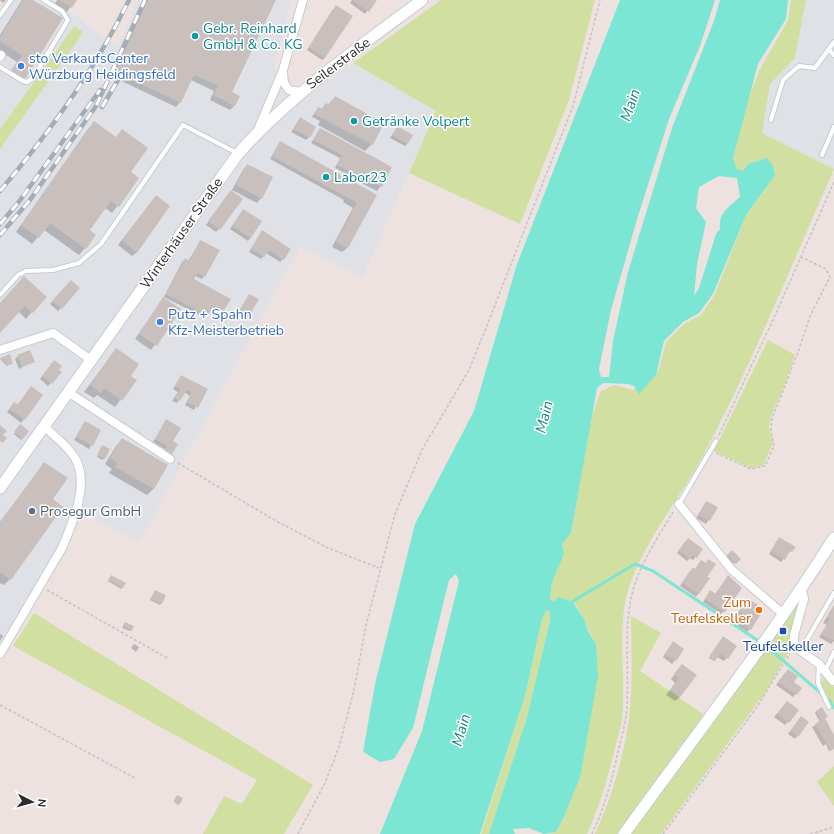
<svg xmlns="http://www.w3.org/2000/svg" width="834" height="834" viewBox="0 0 834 834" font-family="'Nunito Sans',sans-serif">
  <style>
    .industrial { fill: #e0e1e6 }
    .green { fill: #d1dfa1 }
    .water { fill: #7ce6d4; fill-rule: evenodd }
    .shadow { fill: #0003 }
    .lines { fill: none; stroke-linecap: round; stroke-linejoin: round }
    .stream { stroke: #7ce6d4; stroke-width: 3 }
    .building { fill: #c9c0be }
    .service-casing { stroke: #c4ccd2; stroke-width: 6 }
    .minor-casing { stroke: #c4ccd2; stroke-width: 10 }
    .secondary-casing { stroke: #c4ccd2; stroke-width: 13 }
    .path { stroke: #c4c4c4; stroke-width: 1.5; stroke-dasharray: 3 2; stroke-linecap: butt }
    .service { stroke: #fff; stroke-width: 4 }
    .minor { stroke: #fff; stroke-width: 8 }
    .secondary { stroke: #fff; stroke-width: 11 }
    .rail-casing { stroke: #a3adb5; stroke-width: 4.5 }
    .rail { stroke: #fff; stroke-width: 3; stroke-dasharray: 9; stroke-linecap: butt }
    .culture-dot { fill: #0f9aa8; stroke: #fff; stroke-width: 1.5 }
    .shop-dot { fill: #3f7fe0; stroke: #fff; stroke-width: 1.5 }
    .service-dot { fill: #5c6f8a; stroke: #fff; stroke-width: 1.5 }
    .food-dot { fill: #e8710a; stroke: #fff; stroke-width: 1.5 }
    .transit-dot { fill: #1a4fb4; stroke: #fff; stroke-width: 1.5 }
    .labels { text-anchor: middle; stroke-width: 3; stroke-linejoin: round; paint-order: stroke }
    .culture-label { font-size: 14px; fill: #0d838f; stroke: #fff; text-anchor: start }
    .shop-label { font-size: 14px; fill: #366cbe; stroke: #fff; text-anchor: start }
    .street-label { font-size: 14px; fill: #2c2c2c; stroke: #fff }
    .service-label { font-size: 14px; fill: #4e5e75; stroke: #fff; text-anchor: start }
    .food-label { font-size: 14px; fill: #c56008; stroke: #fff; text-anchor: end }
    .transit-label { font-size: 14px; fill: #164399; stroke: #fff }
    .water-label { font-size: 15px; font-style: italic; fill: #178178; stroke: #fff }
  </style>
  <rect width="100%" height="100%" fill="#ede2e0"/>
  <path class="industrial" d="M13,0H53L118,47L138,0H292L274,67L280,87L287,94L306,97L353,63L436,111L362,278L300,247L140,541L85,514L0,646V18Z
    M806,0H834V169L762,133L770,84L795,58Z"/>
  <path class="green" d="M441,0H595L569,100L520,224L409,173L436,111L353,63Z
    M791,0H806L795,58L770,84L762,133L834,169C793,262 755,356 708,446C684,494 647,535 629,587C617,625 625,668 623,706C623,722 618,737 614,752C606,783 600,805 587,834H547L556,832L563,819L580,778L596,644C590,635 580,607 573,602C569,600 562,599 558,597L555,601L550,600L552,582L564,555L562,544L571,533L590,421L601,391L614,385L633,390L651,379L659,369L666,342L684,324L701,315L715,294L746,215L767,187L748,164L743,171L737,169L733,158L746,105L760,69L788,20Z
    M74,26L83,32L76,43L0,149V129Z
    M768,340L795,355L786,381L771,417L769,427L773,443L763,466L751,468L714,451Z
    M797,604L799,608L791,648L767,690L661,834H628Z
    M546,610L550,611V621L527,717L489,834H481L525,696L542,619Z
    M34,613L313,785L284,834H203L224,796L242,804L257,780L13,646Z
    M631,616L661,633L640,671L706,716L617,834H595C612,797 627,748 630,708C633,677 631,646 631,616Z
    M825,675L834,687V708L830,700L818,690Z
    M834,766V806L817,782Z"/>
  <path class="water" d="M620,0H715L700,46L669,119L638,216L611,310L599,369L601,377H609L613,341L628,272L672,128L714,21L720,0H788L786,19L758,64L733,158L737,169L743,171L748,164L767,158L773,166L775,175L746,215L713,294L699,313L683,322L664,341L656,375L639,394L634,386L628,384L603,383L597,388L571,533L562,544L564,555L552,582L550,600L555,601L558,597L573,602L584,619L588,631L596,644L598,676L580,778L563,819L556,832L544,834L529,828L513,829L515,834H489L527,717L550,621V611L546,610L542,619L525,696L480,834H380L422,731L459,581L456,574L449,580L413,728L394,759L380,762L363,752L375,684L415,524L474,411L517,264ZM719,176L737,178L740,197C729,207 718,213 720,229L716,234L699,288L694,296L697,264L706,222L696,208L699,187Z"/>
  <path class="shadow" d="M0,0H6L3,3Z
    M22,0H31L33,65L22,82L9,74L17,62L0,51V35Z
    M57,0H75L67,12L55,4Z
    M147,0H275L231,93L235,105L230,110L210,100L214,91L191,80L180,102L176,107L111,76Z
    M352,0H375L365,14L350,3Z
    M333,9L325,58L322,60L307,50Z
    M335,97L372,144L365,151L318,125L320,121L312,117L318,108L321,110L326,104L328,105Z
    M300,119L309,137L306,140L291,132Z
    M94,123L130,172L138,178L112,213L105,208L89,231L85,248L79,255L44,230L32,244L16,232L88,129Z
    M398,127L407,144L405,146L390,138Z
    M320,129L381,186L377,191L355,180L356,178L335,168L340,158L311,143Z
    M280,142L375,196L347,248L342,252L332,247L353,208L343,202L344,200L270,159Z
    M247,165L261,198L257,203L232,190L243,170Z
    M231,191L242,199L216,232L206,225Z
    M156,197L137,252L132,256L118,245Z
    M241,213L261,222L248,241L230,229Z
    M260,234L283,259L280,262L266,253L261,259L249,252Z
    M201,241L204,276L202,279L195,276L193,279L222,311L221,312L212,307L205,318L164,297L182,262L185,260L188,261Z
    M71,281L79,288L58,311L50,304Z
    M18,284L32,312L26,319L18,311L0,332V304Z
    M248,296L247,317L246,318L238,313Z
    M163,299L180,309L151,350L135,339Z
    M116,349L129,376L135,380L115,407L97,395L94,398L84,392Z
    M18,356L33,361L19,369L15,359Z
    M0,359H1L12,363L7,366Z
    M52,364L60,372L48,386L40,379Z
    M181,376L207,389L194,410L185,405L190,396L184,392L177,403L172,401L178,392L173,389Z
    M42,395L21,423L7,412L12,406Z
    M85,422L100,430L89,449L74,440Z
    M164,424L172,442L162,455L165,449L153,442Z
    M20,426L28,431L21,440L14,434Z
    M122,439L166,465L153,489L147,495L109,473L112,469L105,464L116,446Z
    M102,447L104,458L103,460L97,457Z
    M44,463L52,500L10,579L4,585L0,583V522Z
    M706,502L716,507L706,524L696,518Z
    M779,538L794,547L781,562L769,554Z
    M685,542L702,549L693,560L690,558L687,561L677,553Z
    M732,551L739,559L734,564L726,557Z
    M690,571L708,579L696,597L680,586Z
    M728,576L724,611L721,614L703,602L708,594H715Z
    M110,577L124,584L122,588L121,589L108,581Z
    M154,592L165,596L160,605L150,600Z
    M748,599L750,629L747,632L738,626L742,618L737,614Z
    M834,605V641L831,644L819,637L827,625L823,623Z
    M124,624L131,630L130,631L122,628Z
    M0,634L3,636L0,641Z
    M134,644L139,647L136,652L131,648Z
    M671,645L683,649L672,664L663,657Z
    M736,646L724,661L717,657L714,661L709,658L712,653Z
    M682,665L680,697L675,701L666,695L675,683L671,679Z
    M785,673L793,682L801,688L793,697L776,685Z
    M787,702L797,710L785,725L774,717Z
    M816,711L824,718L834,737V748L829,751L826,744L823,746L812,727L820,722L815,713Z
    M799,720L797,736L795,739L788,734Z
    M176,797L182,799L178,805L174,802Z"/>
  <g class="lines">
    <path class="stream" d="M570,603L635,564L653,571L760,642
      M765,645L830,701L834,708"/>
  </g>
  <path class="building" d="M23,0H33L63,18L25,79L11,71L22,55L0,41V38Z
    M59,0H77L72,8Z
    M148,0H276L232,92L240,96L235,106L213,95L218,86L194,75L181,103L115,72Z
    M352,0H377L369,12Z
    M336,5L353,16L325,58L309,47Z
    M335,96L384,123L373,145L314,114L318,107L322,109L326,103L330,105Z
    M300,117L316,127L310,138L293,129Z
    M94,121L116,137L122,129L148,148L131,172L139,178L119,207L111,201L90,230L96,235L86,249L50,223L39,238L21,225Z
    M397,126L413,135L408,144L392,135Z
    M320,128L392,167L382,187L337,165L342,155L313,140Z
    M280,141L377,195L348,248L336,242L357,203L272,156Z
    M247,164L273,177L262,199L236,185Z
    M231,190L243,199L220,230L208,221Z
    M156,195L170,206L137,253L122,240Z
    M243,209L262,221L251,238L232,226Z
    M262,230L291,249L284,260L269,250L264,257L251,249Z
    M200,240L220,250L205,277L198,273L194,279L231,299L223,312L213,306L208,316L166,294L185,258L189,261Z
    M24,276L47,297L33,313L25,306L0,333V303Z
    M71,280L80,288L62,309L52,301Z
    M249,294L259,299L248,318L239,312Z
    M163,297L181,309L157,346L139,334Z
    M116,348L139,364L131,376L137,380L122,401L104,388L101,393L90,385Z
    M30,350L35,362L22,367L17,355Z
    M10,354L13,364L8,365L0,358Z
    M54,360L62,366L59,370L62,372L52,384L42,376Z
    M181,375L208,389L198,408L187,402L192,392L187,390L180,401L175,398L180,389L175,386Z
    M31,386L43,395L25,420L9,409L14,402L18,404Z
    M166,419L181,428L173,441L178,444L171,456L164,452L167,446L155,439Z
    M85,421L101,430L93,446L76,437Z
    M20,424L29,431L23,439L14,432Z
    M0,425L7,431L3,435L7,438L3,443L0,441Z
    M122,438L168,465L154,489L115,467L117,462L110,458Z
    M102,445L110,449L105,459L97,455Z
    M44,462L68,478L53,499L63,507L11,580L0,572V523Z
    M706,501L718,507L710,521L698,515Z
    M779,537L796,547L792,552L790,551L785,560L771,551Z
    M688,538L703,549L697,558L693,555L690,559L679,550Z
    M732,550L741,559L736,564L727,555Z
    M708,559L716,564L707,577L710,578L699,594L682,583L693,567L695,569L701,560L706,563Z
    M111,575L126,583L123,588L109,580Z
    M728,575L742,588L725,612L705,599L710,590L716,594Z
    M155,590L166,595L162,604L151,599Z
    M747,598L764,609L751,630L740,622L745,615L739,611Z
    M834,606V641L821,634L830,619L827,618Z
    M125,622L134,626L132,631L123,626Z
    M723,636L737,646L728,659L720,654L715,661L709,657Z
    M673,641L684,649L676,661L665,654Z
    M682,664L697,675L680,697L670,690L679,678L674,674Z
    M788,669L798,676L794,682L802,688L797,695L778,682Z
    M787,701L799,710L789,723L777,714Z
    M822,707L828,717L825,718L834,735V749L831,751L815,724L821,720L816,711Z
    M801,716L809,722L798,737L790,731Z
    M177,795L183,798L180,804L174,801Z"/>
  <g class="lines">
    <g class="service-casing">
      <path id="service" d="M0,15L11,0
        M829,50L834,55
        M0,67L23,81L27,82L33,78L68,20L62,11L44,0
        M771,120L783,80L799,66L815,68L834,42
        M822,155L834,127
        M0,295L18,275L26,271L53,270L79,263L101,244L183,125L237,153
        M679,504L716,441
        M800,652L834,593
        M819,665L818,683L829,707
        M825,671L834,652"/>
    </g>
    <g class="minor-casing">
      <path id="minor" d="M0,57L1,55
        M283,72L284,83L289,90L300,92
        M258,130L283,70L303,0
        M0,350L53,333L91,360
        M68,392L170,459
        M679,504L731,569L783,614
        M802,590L804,599L794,635V646L819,664L833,681
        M0,654L62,548C73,522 90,484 75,458C68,446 54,436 44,426"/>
    </g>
    <g class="secondary-casing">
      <path id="secondary" d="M0,488L238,154C291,94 358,48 422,0
        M624,834C695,736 769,641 834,538"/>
    </g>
    <path class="path" d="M719,435L773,320L834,182
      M716,453L751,469L765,466L774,446L771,431L772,419L798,352L810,316L830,277L826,269L801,257
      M178,463L278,522L328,548L379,568
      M47,590L167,658
      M0,705L135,778
      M298,834L325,783L339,747L354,690L366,625L395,514L423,448L469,370L484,333L573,106L600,0
      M592,834C604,808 611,784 617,756C621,739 626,723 627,706C629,667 623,628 633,590C641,562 658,537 673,512
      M663,834L757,707L790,653
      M810,834L834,827"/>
    <use href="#service" class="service"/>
    <use href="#minor" class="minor"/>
    <use href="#secondary" class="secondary"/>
    <g class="rail-casing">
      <path id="rail" d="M102,107L121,75
        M0,191C50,132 95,70 129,0
        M0,224L18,203L100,90
        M0,235L30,200L96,106L145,0"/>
    </g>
    <use href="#rail" class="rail"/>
  </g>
  <g class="culture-dot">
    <circle cx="195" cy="36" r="4"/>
    <circle cx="354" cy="121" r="4"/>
    <circle cx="326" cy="177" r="4"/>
  </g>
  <g class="shop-dot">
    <circle cx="21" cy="66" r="4"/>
    <circle cx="160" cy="322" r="4"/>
  </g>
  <circle class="service-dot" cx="32" cy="511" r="4"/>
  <circle class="food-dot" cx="759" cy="610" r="4"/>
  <rect class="transit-dot" x="779" y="627" width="8" height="8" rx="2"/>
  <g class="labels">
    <g class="culture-label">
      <text x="203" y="33">Gebr. Reinhard<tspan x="203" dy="16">GmbH &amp; Co. KG</tspan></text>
      <text x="362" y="126">Getränke Volpert</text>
      <text x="334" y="182">Labor23</text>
    </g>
    <g class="shop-label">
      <text x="29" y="63">sto VerkaufsCenter<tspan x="29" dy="16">Würzburg Heidingsfeld</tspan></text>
      <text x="168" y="319">Putz + Spahn<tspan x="168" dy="16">Kfz-Meisterbetrieb</tspan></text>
    </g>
    <g class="street-label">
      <text transform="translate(338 63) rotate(-37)" y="5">Seilerstraße</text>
      <text transform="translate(181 233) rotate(-55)" y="5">Winterhäuser Straße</text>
    </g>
    <g class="service-label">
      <text x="40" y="516">Prosegur GmbH</text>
    </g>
    <g class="food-label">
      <text x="751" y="607">Zum<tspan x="751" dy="16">Teufelskeller</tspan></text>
    </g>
    <g class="transit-label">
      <text x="783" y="651">Teufelskeller</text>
    </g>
    <g class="water-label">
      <text transform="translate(630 105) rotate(-71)" y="5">Main</text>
      <text transform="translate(544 417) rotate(-76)" y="5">Main</text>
      <text transform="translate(461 730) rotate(-74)" y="5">Main</text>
    </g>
  </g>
  <g transform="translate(32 802) rotate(96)" stroke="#ffffff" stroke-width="3" paint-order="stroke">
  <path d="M0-3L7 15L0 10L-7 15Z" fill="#2c2c2c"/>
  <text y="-6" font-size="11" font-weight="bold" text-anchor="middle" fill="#2c2c2c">N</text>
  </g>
</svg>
